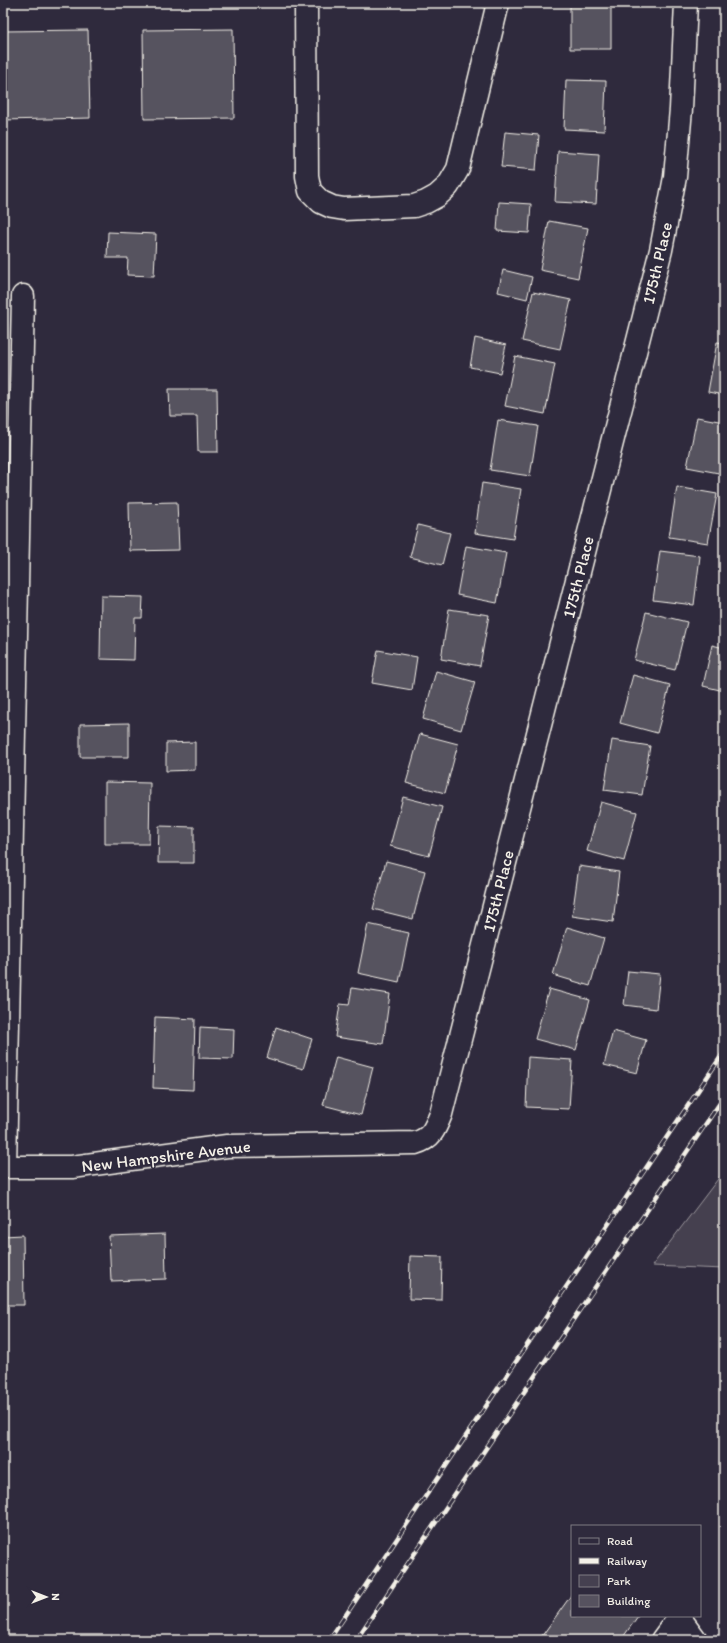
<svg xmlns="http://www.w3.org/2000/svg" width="727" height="1643" viewBox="0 0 727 1643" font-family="Itim,sans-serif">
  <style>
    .green { fill: #454050; stroke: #9c989c }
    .building { fill: #56525f; stroke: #f4f1e8 }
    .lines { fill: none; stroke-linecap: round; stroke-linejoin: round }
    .minor-casing { stroke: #f4f1e8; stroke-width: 25 }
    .minor { stroke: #2f2a3d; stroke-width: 22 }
    .rail-casing { stroke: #f4f1e8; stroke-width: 4.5 }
    .rail { stroke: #2f2a3d; stroke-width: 3; stroke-dasharray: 9; stroke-linecap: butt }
    .labels { text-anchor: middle; stroke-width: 3; stroke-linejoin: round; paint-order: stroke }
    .street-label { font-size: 17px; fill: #f4f1e8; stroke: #2f2a3d }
  </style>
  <rect width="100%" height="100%" fill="#2f2a3d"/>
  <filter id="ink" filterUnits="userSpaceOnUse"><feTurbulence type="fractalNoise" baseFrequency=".025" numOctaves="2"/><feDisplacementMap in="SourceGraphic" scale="8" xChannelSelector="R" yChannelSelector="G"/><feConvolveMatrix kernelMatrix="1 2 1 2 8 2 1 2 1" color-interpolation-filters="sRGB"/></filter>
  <g filter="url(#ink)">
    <path class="green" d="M724,1171V1269L652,1266Z"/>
    <path class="building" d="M570,3H611V49H570Z
      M233,29L234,118L144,119L143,30Z
      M88,30L90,118L3,120V31Z
      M566,80L606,81L604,131L564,129Z
      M505,132L539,135L536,170L501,167Z
      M558,151L599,154L596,204L555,202Z
      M499,202L531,204L529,233L497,231Z
      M549,221L588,228L578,278L540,270Z
      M108,232L156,234L154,276L127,275L128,258H107Z
      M503,270L532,277L527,299L498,292Z
      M533,292L571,300L560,349L522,341Z
      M475,338L506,345L500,373L470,367Z
      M717,342L724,343V395L708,392Z
      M515,356L555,364L545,414L505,406Z
      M169,389H217L218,452H198L197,416H170Z
      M697,417L724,422V474L687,467Z
      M498,420L538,426L530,476L490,470Z
      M482,483L521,489L513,539L475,533Z
      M677,487L717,494L708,543L669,537Z
      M177,502L179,550L130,551L129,503Z
      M418,525L450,533L442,565L410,557Z
      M466,546L506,553L497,603L457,595Z
      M660,551L700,556L694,605L653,600Z
      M101,596L143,597L142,618H135L134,660L100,659Z
      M724,602V623L718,622Z
      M449,609L489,615L480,666L441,659Z
      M646,612L687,622L675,670L634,660Z
      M712,645L724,648V691L703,686Z
      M378,650L417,657L412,690L372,683Z
      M436,671L475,682L461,730L423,719Z
      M633,675L670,685L657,733L620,723Z
      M129,723V757H80V724Z
      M420,734L458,744L445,793L406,783Z
      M612,740L650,746L642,795L604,790Z
      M195,742V770L166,771V743Z
      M105,782L150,783L149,844H105Z
      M403,797L442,807L429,856L390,846Z
      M601,802L637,812L624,861L587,851Z
      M159,826L194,827V863H158Z
      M386,861L425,871L413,919L373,909Z
      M579,866L619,872L613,922L572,916Z
      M368,924L409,933L399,982L358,973Z
      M567,927L604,938L590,986L553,975Z
      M628,971L660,974L656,1009L624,1005Z
      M352,988L390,994L383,1044L335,1037L340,1004L349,1005Z
      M549,989L590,1000L576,1050L535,1039Z
      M155,1017L195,1019L193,1090L153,1088Z
      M200,1027L234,1029L233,1059L199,1058Z
      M276,1027L312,1039L303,1069L267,1058Z
      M613,1031L646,1040L637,1073L604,1065Z
      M336,1057L373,1067L361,1115L323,1105Z
      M528,1057L572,1060L569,1109L526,1107Z
      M165,1234L166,1279L111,1281L109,1236Z
      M23,1235L24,1305H3V1236Z
      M410,1256L442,1257L441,1300L409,1299Z
      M3,1468H6L5,1509H3Z
      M572,1594V1616H638L621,1640H539Z"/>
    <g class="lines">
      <g class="minor-casing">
        <path id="minor" d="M306,3L307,176L310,191L321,202L332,207L344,209L414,206L426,202L437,196L448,186L458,169L498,3
          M3,1167H72L227,1146L415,1143C431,1139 435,1129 441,1114L661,250L675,177L681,109L686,3
          M5,1167L23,296
          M662,1640L679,1617L696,1640"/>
      </g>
      <use href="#minor" class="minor"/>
      <g class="rail-casing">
        <path id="rail" d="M329,1640L724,1052
          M356,1640L724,1097"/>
      </g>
      <use href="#rail" class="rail"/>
    </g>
  </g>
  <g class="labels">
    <g class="street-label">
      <text transform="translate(657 263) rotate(-77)" y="6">175th Place</text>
      <text transform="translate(578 577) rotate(-76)" y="6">175th Place</text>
      <text transform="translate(498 891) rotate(-76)" y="6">175th Place</text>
      <text transform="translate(166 1156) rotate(-7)" y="6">New Hampshire Avenue</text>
    </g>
  </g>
  <rect width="727" height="1643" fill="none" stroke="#2f2a3d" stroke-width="16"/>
  <rect x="8" y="8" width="711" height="1627" fill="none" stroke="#f4f1e8" stroke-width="1.5" filter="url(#ink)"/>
  <rect x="571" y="1525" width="130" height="92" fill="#2f2a3d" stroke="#7e7a81"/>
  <rect x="579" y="1538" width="20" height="6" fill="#2f2a3d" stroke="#7e7a81"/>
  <text x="607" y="1545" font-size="12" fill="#f4f1e8">Road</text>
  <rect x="579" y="1558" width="20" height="6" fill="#f4f1e8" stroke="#7e7a81"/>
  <text x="607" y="1565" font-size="12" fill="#f4f1e8">Railway</text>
  <rect x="579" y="1575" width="20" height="12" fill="#454050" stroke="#7e7a81"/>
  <text x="607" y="1585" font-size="12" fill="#f4f1e8">Park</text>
  <rect x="579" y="1595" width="20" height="12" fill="#56525f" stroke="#7e7a81"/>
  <text x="607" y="1605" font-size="12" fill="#f4f1e8">Building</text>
  <g transform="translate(46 1597) rotate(90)" stroke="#2f2a3d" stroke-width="3" paint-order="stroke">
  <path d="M0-3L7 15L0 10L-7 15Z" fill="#f4f1e8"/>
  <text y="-6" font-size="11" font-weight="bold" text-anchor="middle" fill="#f4f1e8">N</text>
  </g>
</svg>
